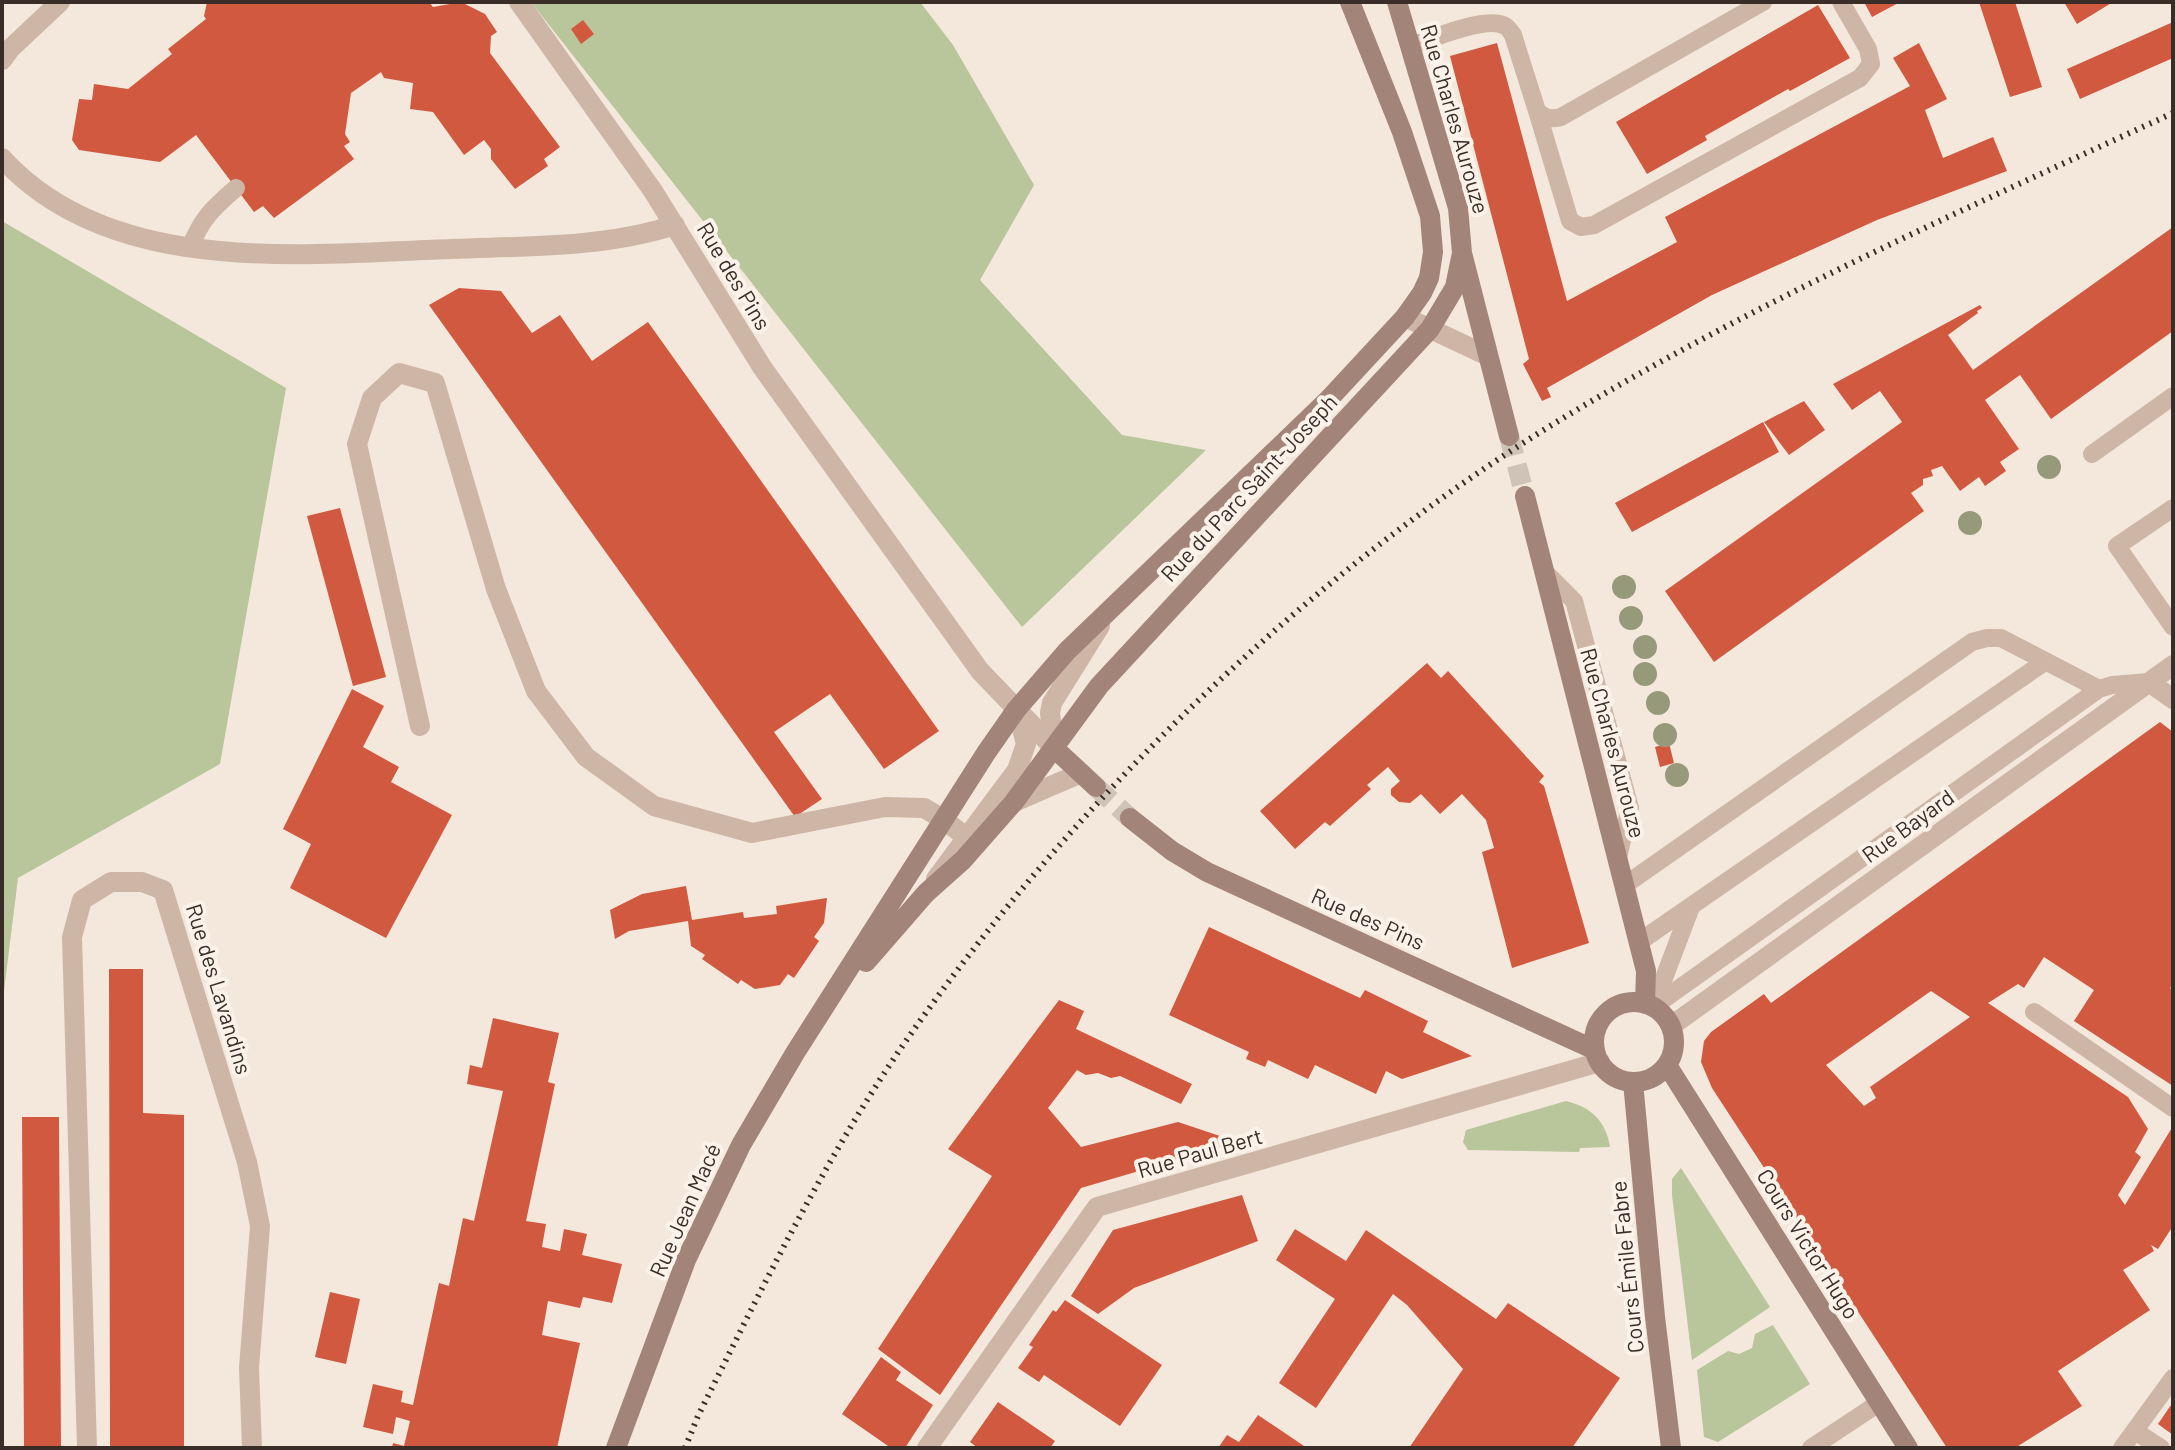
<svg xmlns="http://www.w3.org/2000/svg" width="2175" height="1450" viewBox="0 0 2175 1450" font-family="Barlow,sans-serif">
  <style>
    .green { fill: #b9c59b }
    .building { fill: #d0593f; fill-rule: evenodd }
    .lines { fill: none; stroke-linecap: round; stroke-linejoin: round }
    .secondary-tunnel { stroke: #cfc3b8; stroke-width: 20; stroke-dasharray: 20 10; stroke-linecap: butt }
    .lane { stroke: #ceb6a7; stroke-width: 18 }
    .street { stroke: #ceb6a7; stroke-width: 20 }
    .secondary { stroke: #a28578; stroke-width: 20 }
    .rail { stroke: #3a2d28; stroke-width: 6; stroke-dasharray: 2 6; stroke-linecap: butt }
    .tree { fill: #979a7a }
    .labels { text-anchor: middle; stroke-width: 8; stroke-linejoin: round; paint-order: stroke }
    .street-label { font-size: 22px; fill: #3a2d28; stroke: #fbf2e9 }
  </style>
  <rect width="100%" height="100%" fill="#f4e8dc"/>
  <path class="green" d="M531,2H920L953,45L1034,185L980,280L1122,435L1206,450L1022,627Z
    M2,221L286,388L220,764L18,878L2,1007Z
    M1566,1101C1591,1107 1606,1121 1610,1147L1580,1148L1579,1152L1468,1150L1463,1142L1466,1130Z
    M1681,1168L1770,1307L1692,1360L1672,1195V1179Z
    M1773,1325L1810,1384L1718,1442L1704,1437L1697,1370L1728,1351L1739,1354L1752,1348L1755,1334Z"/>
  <path class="building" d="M207,2H429L433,7L461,2L485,14L497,32L491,36L490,53L560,147L544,159L548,166L515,189L491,159V149L484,140L464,155L433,112L410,109L413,83L384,78L381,72L351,93L345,134L350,142L344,146L354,159L274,218L263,206L254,212L196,135L160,162L79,150L72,140L79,99L92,100L94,84L128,89L172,54L168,49L206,19L204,16Z
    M1864,2H1900L1872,17Z
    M1979,2H2015L2042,87L2010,97Z
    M2064,2H2113L2077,24Z
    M1818,5L1850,58L1790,91L1788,89L1705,136L1707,140L1647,174L1616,122Z
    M583,20L594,34L581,44L571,29Z
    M2173,22V58L2080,99L2067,69Z
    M1497,43L1567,301L1677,242L1665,217L1910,86L1893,58L1919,43L1947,99L1925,110L1943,158L1993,137L2007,171L1877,220L1712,295L1547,388L1551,397L1542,401L1523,364L1529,359L1450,56Z
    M2173,227V331L2051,419L2020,375L1985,400L2019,449L2000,462L2006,471L1985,486L1979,477L1960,491L1942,466L1931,470L1933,476L1923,479V485L1911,493L1924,511L1714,662L1665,591L1902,422L1880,391L1852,410L1833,384L1980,305L1982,308L1977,311L1978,313L1948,335L1973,370Z
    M459,288L501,291L532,333L560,315L592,361L648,322L939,731L884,769L830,694L774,732L822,799L795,817L429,305Z
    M1804,401L1825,430L1789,455L1764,422Z
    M1763,422L1779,452L1632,532L1615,503Z
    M340,508L386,677L353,686L307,516Z
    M1427,663L1441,678L1448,671L1544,776L1539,782L1544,786L1589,943L1512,968L1482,852L1494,848L1486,820L1462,794L1440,814L1421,794L1410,803L1399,802L1391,795V789L1400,781L1388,767L1367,785L1371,789L1330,826L1325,822L1295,849L1260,811Z
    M352,689L384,706L363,747L399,767L391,782L452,815L386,938L290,888L311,844L283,829Z
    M2160,722L2173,732V984L2170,988L2173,990V1086L2074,1021L2094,990L2044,957L2024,988L2018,984L1988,1003L2128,1097L2148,1129L2135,1152L2141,1157L2118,1195L2125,1205L2173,1126V1230L2171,1229L2158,1249L2151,1245L2154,1251L2123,1270L2150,1310L2058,1371L2082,1406L2015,1448H1947L1712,1088L1701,1062L1704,1041L1711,1032L1764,994L1771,1003ZM1931,991L1970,1017L1870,1087L1876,1098L1864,1106L1826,1065Z
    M1669,743L1674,763L1660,767L1655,747Z
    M686,886L692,920L743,912L744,918L777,914L776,906L827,898L824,923L814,937L819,941L794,978L788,974L780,985L755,989L741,980L738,984L702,959L705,955L691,946L688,921L629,931L615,939L610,910L642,894Z
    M1209,927L1360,998L1365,990L1428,1021L1423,1032L1472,1056L1402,1079L1386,1071L1376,1094L1315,1065L1308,1079L1268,1060L1265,1067L1246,1059L1249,1052L1169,1015Z
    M109,969H143V1113L184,1115V1448H110Z
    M1059,1000L1084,1011L1076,1029L1192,1084L1181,1104L1120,1076L1111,1078L1098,1073L1086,1075L1077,1070L1048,1108L1081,1147L1178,1122L1238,1142L1081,1188L940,1395L878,1349L992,1176L948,1149Z
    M493,1018L559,1033L548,1082L555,1084L526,1221L546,1224L542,1247L560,1251L564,1229L587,1234L582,1255L622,1264L612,1303L583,1297L580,1308L548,1301L542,1335L580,1343L557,1448H392L393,1443L404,1446L410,1421L396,1417L393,1434L363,1427L373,1384L403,1391L401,1402L413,1405L439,1283L449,1286L463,1218L474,1221L503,1091L467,1084L470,1065L482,1068Z
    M22,1117H59L61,1448H24Z
    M1242,1195L1258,1241L1134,1288L1098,1314L1071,1296L1113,1230Z
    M1295,1229L1346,1261L1366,1230L1496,1319L1508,1303L1620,1378L1572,1448H1409L1463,1369L1407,1305L1393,1294L1316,1408L1279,1383L1335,1299L1276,1260Z
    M330,1292L360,1299L346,1364L315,1357Z
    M1065,1300L1162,1365L1120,1426L1044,1375L1039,1382L1018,1368L1033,1347L1029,1345L1053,1310L1056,1312Z
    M881,1357L901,1372L896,1380L933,1405L905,1448H891L842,1414Z
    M998,1402L1055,1441L1050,1448H978L970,1442Z
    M2173,1402V1435L2158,1424Z
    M1258,1415L1307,1448H1218L1227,1435L1239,1442Z"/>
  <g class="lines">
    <path class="secondary-tunnel" d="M1509,436L1525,496
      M1096,787L1130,818"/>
    <path class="lane" d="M1411,46C1431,39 1487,15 1505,26C1508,27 1511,32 1513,35L1537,111C1545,118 1550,120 1561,117L1763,2
      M1537,111L1570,221L1581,227L1594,225L1860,78L1871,64L1868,49L1841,2
      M190,248C201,219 213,208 236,188
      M2092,454L2173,396
      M2173,508L2117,546L2173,627
      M1544,571L1574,601L1630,808L1618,857
      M1625,885L1972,642L1987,638H2001L2099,689
      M1639,942L2046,661
      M1653,1007L2099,689L2112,685L2149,682
      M1653,1007L1691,907
      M2034,1012L2173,1108
      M2135,1431L2161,1448
      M1811,1448L1879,1403
      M2122,1448L2173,1378"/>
    <path class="street" d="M519,2L653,191L762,367L980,671L1054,748
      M2,60L10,49L60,2
      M2,158C111,278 305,254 452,249C526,246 604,248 675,225
      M1405,317L1488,356
      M2149,682L2173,699
      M420,726L357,444L372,398L399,373L435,383L496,589L536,691L586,757L654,806L752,833L885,807L924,808L943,819L976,845
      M1054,748L1050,713L1052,703L1100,626
      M1014,802L1081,773
      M936,879L1017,770L1026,744L1018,713
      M1671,1026L2173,665
      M87,1448L72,937L82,900L111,882H142L163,890L247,1162L260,1226L249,1368L252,1448
      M927,1448L1097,1207L1600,1062"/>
    <path class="secondary" d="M1397,2L1458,208L1462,253L1509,436
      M1525,496L1646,971L1645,1004
      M1054,748L1096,787
      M1130,818L1172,851L1207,872L1595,1050
      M866,962L926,893L963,860L1014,802L1099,686L1430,329L1455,287L1462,253
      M1594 1042a40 40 0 1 1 80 0a40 40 0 1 1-80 0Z
      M1667,1065L1908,1448
      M1633,1082L1655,1317L1671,1448
      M616,1448L686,1260L741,1145L795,1053L986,753L1016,710L1067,651L1328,400L1405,317L1422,293L1429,278L1433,252L1430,216L1402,132L1350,2"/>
    <path class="rail" d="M685,1448L698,1416C760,1292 821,1166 899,1051C1074,796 1323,558 1590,402C1777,292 1976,204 2173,113"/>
  </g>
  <g class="tree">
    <circle cx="2049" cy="467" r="12"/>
    <circle cx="1970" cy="523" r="12"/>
    <circle cx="1624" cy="587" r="12"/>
    <circle cx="1631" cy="618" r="12"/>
    <circle cx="1645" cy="647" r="12"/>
    <circle cx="1645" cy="674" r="12"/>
    <circle cx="1658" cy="703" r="12"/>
    <circle cx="1665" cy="735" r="12"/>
    <circle cx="1677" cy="775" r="12"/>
  </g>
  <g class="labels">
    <g class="street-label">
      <text transform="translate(1455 119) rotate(74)" y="8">Rue Charles Aurouze</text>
      <text transform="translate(734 276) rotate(59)" y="8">Rue des Pins</text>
      <text transform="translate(1249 488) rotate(-47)" y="8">Rue du Parc Saint-Joseph</text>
      <text transform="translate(1613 743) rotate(75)" y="8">Rue Charles Aurouze</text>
      <text transform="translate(1908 826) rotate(-36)" y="8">Rue Bayard</text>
      <text transform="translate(1368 919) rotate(24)" y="8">Rue des Pins</text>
      <text transform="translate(219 989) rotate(73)" y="8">Rue des Lavandins</text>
      <text transform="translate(1200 1153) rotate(-16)" y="8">Rue Paul Bert</text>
      <text transform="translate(685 1210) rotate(-66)" y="8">Rue Jean Macé</text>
      <text transform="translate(1808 1244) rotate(58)" y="8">Cours Victor Hugo</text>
      <text transform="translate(1627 1267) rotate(-96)" y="8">Cours Émile Fabre</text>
    </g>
  </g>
  <rect width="2175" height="1450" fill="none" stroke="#3a2d28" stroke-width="8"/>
</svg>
